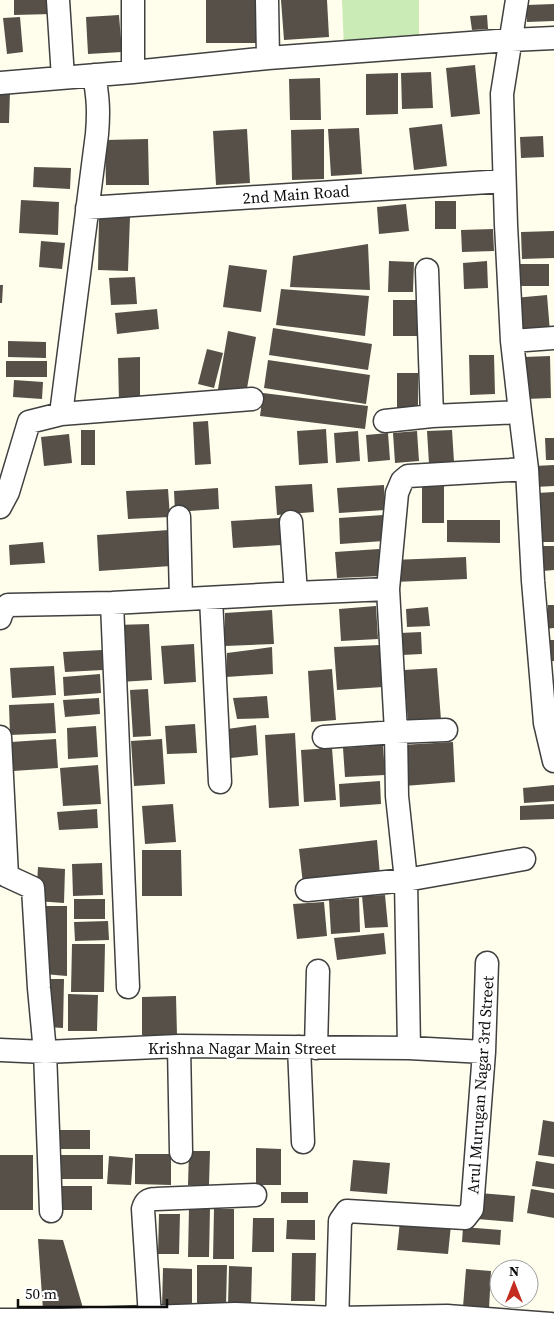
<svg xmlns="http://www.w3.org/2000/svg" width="554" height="1324" viewBox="0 0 554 1324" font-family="'Source Serif 4',serif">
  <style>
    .green { fill: #caebb5 }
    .building { fill: #565049 }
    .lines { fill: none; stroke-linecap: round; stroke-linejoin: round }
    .minor-casing { stroke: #404040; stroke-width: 25 }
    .minor { stroke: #fff; stroke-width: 22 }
    .labels { text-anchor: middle; stroke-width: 5; stroke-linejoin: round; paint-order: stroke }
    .street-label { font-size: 16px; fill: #0d0d0d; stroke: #fff }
  </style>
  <rect width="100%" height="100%" fill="#fffeed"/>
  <path class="green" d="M342,0H419V43L344,49Z"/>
  <path class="building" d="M14,0H52V14L14,15Z
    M206,0H258V43H206Z
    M281,0H327L329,37L284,40Z
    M554,4V21L527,22V5Z
    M119,15L122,52L88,54L86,17Z
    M487,15L488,29L472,30L470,16Z
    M20,17L23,52L7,54L3,18Z
    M475,65L480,114L451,117L446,68Z
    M431,72L433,108L402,109L401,73Z
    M398,73V114L366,115V74Z
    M320,78L321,120H290L289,79Z
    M0,91H10L9,123H0Z
    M442,124L447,166L414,170L409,128Z
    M359,128L362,174L331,176L328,129Z
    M247,129L250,183L216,185L213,131Z
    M324,129V179L292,180L291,130Z
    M543,136L544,157L521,158L520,137Z
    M148,139L149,185H106L105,140Z
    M34,167L71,168L70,189L33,187Z
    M21,200L59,202L58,235L19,233Z
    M435,201H456V229H435Z
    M406,204L409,231L379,234L377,207Z
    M99,217H130L128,271L98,270Z
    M493,229L494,251L462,252L461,230Z
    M554,231V258L522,259L521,232Z
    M41,241L65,243L62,269L39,267Z
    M368,244L370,290L290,287L293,256Z
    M389,261L414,262L413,292H388Z
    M487,261L488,288L464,289L463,263Z
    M511,264H549V286H511Z
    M229,265L267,270L261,312L223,307Z
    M135,277L137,304L111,305L109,278Z
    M0,285H3L2,303H0Z
    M281,289L369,296L365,336L276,325Z
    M547,295L550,332L518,335L514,298Z
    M393,300H419V336H393Z
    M157,309L159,329L117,334L115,313Z
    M273,328L372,344L368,370L269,355Z
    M228,331L256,337L246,394L218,389Z
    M8,341L46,342V358L8,357Z
    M207,349L223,353L214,388L198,384Z
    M469,355H494L495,394L470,395Z
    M550,356L551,398L526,399L524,357Z
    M140,357V402L119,403L118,358Z
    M268,360L370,375L366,404L264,388Z
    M6,361H47V377H6Z
    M397,373H418V408H397Z
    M14,380L43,382L42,399L13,397Z
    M263,393L368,406L365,429L260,416Z
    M208,421L211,464L195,465L193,422Z
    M326,429L328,463L299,465L297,431Z
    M81,430H95V465H81Z
    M452,430L454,462L429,464L427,431Z
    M358,431L360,461L336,463L334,433Z
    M417,431L419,461L395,463L393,433Z
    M388,433L390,460L368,462L366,435Z
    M69,434L72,463L44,466L41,437Z
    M545,438H554V460H546Z
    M554,465V486L535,487L534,466Z
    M312,484L314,512L277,515L275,486Z
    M384,485L385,510L339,513L337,488Z
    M444,486V523H422V487Z
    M218,488L219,509L175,512L174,491Z
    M168,489L170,517L128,519L126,491Z
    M554,492V542H539L537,493Z
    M383,515L384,541L340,544L339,518Z
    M280,518L281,545L233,548L231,521Z
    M447,520H500V543L447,542Z
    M169,530L171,566L99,571L97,535Z
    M43,542L45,563L10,565L9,545Z
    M542,546H554V570L543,571Z
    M379,549L381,576L337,578L335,552Z
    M466,557L467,579L394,582L393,560Z
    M548,605H554V628L544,629V620L548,619Z
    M376,606L378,639L341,641L339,609Z
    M428,607L430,626L407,627L406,609Z
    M272,610L274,644L225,646V613Z
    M149,624L152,680L120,682L116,625Z
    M421,632L422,654L402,655L400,633Z
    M542,640H554V661L543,662Z
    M194,644L196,682L164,684L161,646Z
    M380,645L383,687L337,690L334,647Z
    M272,647L273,674L226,677L227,653Z
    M102,650L103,670L65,672L63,652Z
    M54,666L56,695L12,698L10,668Z
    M437,668L441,720L408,723L404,670Z
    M332,669L336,720L311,722L308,671Z
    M100,674L101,693L64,696L63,677Z
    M148,689L151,736L133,737L130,690Z
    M267,696L269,718L237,719L233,698Z
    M99,698L100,714L65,717L63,700Z
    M54,703L56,733L10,735L9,705Z
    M195,724L197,753L167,754L165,726Z
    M256,725L258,755L231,758L227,729Z
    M96,726L98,757L68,759L67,728Z
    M295,733L299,806L269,808L265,735Z
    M56,739L58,768L13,771L11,742Z
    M162,739L165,784L134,786L131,741Z
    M453,742L455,782L404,786L401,745Z
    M383,745L385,775L345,777L343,748Z
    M332,748L336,800L304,802L301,750Z
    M98,765L101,804L63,806L60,768Z
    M380,781L381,804L340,807L339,784Z
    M554,785V801L524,803L523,788Z
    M173,804L176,842L145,844L142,806Z
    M554,804V819L520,820V806Z
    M97,809L98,828L59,830L57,812Z
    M377,840L380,875L303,884L299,849Z
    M142,850H181L182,896H142Z
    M102,863L103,895L73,896L72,864Z
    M38,867L65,869L64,903L36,901Z
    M385,895L388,927L365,928L362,896Z
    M359,898L360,932L331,934L329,900Z
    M74,899H105V919H74Z
    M324,902L327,936L297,939L293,904Z
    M40,906H67V976L44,974Z
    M108,921L109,940L75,941L74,922Z
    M384,933L386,954L337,960L334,938Z
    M72,944H105L104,992H71Z
    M46,979H64L63,1028L47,1027Z
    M68,994L98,995L97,1031H68Z
    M176,996L177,1035H142V997Z
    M543,1120L554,1122V1157L538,1155Z
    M55,1130H90V1149H55Z
    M256,1148L281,1149V1185H256Z
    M189,1151H210L209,1185H188Z
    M135,1154H171V1185L135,1184Z
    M0,1155H33V1210H0Z
    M60,1155H103V1179H60Z
    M109,1156L133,1158L131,1185L107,1184Z
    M353,1160L390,1163L387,1194L350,1191Z
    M536,1161L554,1164V1189L532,1186Z
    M59,1186H92V1210H59Z
    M531,1189L554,1193V1218L527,1213Z
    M281,1192H308V1203H281Z
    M479,1193L515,1196L513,1222L477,1219Z
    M189,1208H210L209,1257H188Z
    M214,1209H234V1259H213Z
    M159,1214H180L179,1254H158Z
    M253,1218H274V1252H252Z
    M287,1220H315V1240L286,1239Z
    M400,1221L451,1225L448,1254L397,1250Z
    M463,1227L501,1230L500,1245L462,1242Z
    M38,1239L63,1240L83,1308L43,1310Z
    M292,1253H316L315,1301H291Z
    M197,1265H227L226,1306H197Z
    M229,1266L252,1267L251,1307L228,1306Z
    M163,1268L192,1269V1308H162Z
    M466,1269L491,1271L489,1309L463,1307Z"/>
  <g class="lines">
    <g class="minor-casing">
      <path id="minor" d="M58,0L63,78
        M133,0V72
        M267,0L268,58
        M517,0L502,94L506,225L512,341L520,412L527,469L533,581L545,723L554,761
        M0,83L133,72L268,58L511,40L554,38
        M87,208L504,181
        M427,270L432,416L520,412
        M512,341L554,338
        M61,414L97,134C99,111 98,97 94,75
        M385,421L432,416
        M0,507L8,492L29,422L61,414L252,399
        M179,517L181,599
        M291,522L296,593
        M388,589L396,732L397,796L406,880L409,1048
        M211,598L220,782
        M112,603L128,987
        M0,618L2,612L8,605L112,603L296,593L388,589L397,493L402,481L408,476L527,469
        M0,737L7,876L33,888L39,988L45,1052L51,1211
        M324,737L396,732L446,730
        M307,890L406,880L524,859
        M179,1046L181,1152
        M299,1047L303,1142
        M316,1048L318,971
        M0,1050L45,1052L179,1046L409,1048L484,1052
        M150,1317L143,1209C145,1201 149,1199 156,1199L255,1195
        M0,1320H61L235,1314L337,1318L447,1316L551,1324
        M337,1324L340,1221L347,1211L465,1218L472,1209L484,1052L487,963"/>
    </g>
    <use href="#minor" class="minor"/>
  </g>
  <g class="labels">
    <g class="street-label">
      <text transform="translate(296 194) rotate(-4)" y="6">2nd Main Road</text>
      <text x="242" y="1054">Krishna Nagar Main Street</text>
      <text transform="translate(480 1085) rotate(-86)" y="6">Arul Murugan Nagar 3rd Street</text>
    </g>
  </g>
  <g transform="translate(514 1284)"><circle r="24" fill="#ffffff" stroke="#9e9e9e"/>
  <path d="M0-4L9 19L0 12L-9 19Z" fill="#c22d20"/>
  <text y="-8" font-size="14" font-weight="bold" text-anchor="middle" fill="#0d0d0d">N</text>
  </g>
  <path d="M18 1299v8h149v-8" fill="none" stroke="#0d0d0d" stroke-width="2.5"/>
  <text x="25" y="1299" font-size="15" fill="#0d0d0d" stroke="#ffffff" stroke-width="4" paint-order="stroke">50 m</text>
</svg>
